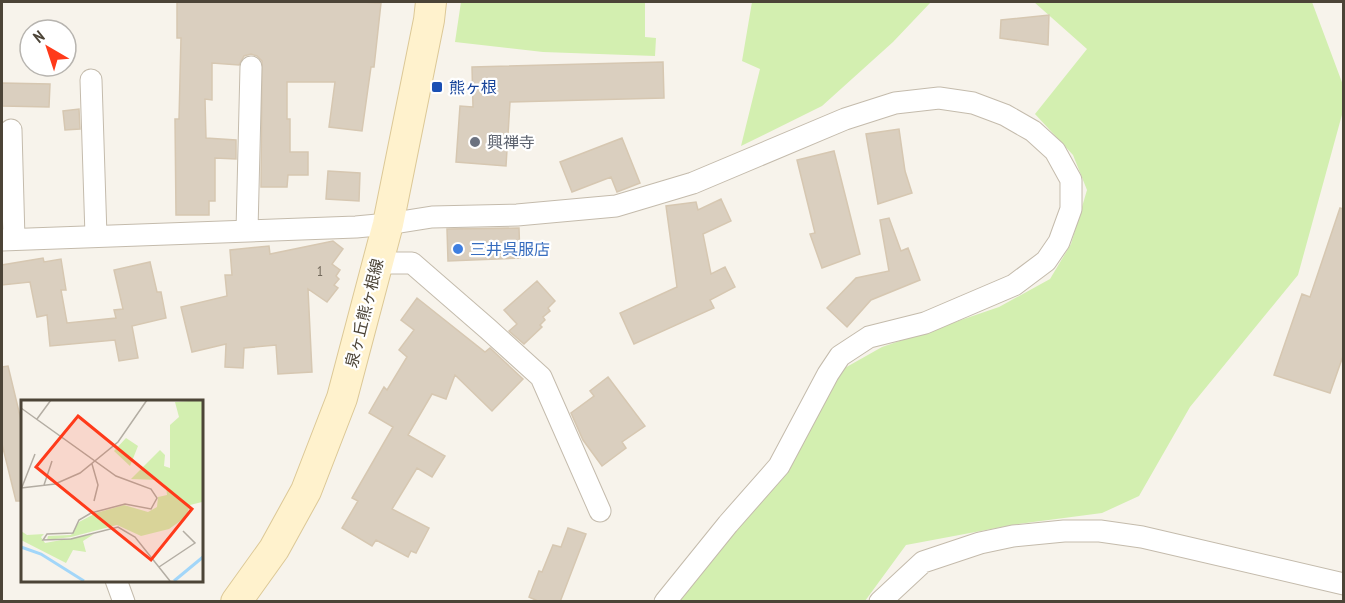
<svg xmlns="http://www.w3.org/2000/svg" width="1345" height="603" viewBox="0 0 1345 603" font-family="'PT Sans Narrow','Noto Sans JP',sans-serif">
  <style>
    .green { fill: #d3efb0 }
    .building { fill: #dacfbf; stroke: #d6c7b1; stroke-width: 1.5 }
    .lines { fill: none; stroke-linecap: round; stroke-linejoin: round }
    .minor-casing { stroke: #c4bbac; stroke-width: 23 }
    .secondary-casing { stroke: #dcc896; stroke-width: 32 }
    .minor { stroke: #fff; stroke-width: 21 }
    .secondary { stroke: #fff2cd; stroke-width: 30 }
    .transit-dot { fill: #1a4fb4; stroke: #fff; stroke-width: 2 }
    .worship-dot { fill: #6b7280; stroke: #fff; stroke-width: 2 }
    .shop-dot { fill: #3f7fe0; stroke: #fff; stroke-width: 2 }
    .labels { text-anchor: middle; stroke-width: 4.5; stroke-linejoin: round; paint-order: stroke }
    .number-label { font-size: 14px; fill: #706759 }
    .transit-label { font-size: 16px; fill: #164399; stroke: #fff; text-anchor: start }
    .worship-label { font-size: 16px; fill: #5b616d; stroke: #fff; text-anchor: start }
    .shop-label { font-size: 16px; fill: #366cbe; stroke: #fff; text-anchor: start }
    .street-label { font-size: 16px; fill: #4c4437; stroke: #fff }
    .inset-river { fill: none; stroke: #a2d6f9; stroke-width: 3 }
    .inset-road { fill: none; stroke: #b3ada3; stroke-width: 1.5 }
    .view { fill: #ff3a1a; fill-opacity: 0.15; stroke: #ff3a1a; stroke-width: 3 }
    .inset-edge { fill: none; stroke: #4c4437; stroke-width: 3 }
  </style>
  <rect width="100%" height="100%" fill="#f7f3eb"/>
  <path class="green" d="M461,2H645V37L656,38L655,56L543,52L455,42Z
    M752,2H931L893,42L822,106L741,146L760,69L742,61Z
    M1034,2H1312L1343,85V111L1298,275L1190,407L1139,496L1102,513L1018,524L906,545L865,601L678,602L794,455L843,369L882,347L999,307L1050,279L1071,244L1087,190L1073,155L1035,114L1087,49Z"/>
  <path class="building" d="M177,2H360L381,3L374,67H371L362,131L329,127L335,82H287V119H290V152H308V175H288L287,187H261L262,61L257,56L251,54L244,56L239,65L212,63V100L205,99L206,138L236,140V159L215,158V201H209V215H176L175,119H179L181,38H177Z
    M1049,15L1048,45L1000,38L1001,20Z
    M663,62L664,98L510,102L506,166L456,162L460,106L473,107L472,67Z
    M2,83L50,84L49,107L2,106Z
    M79,109L80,129L65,130L63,111Z
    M899,129L905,171L912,193L878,204L866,134Z
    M622,138L640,183L617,192L611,177L572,192L560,162Z
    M834,151L860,254L822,268L810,234L815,233L797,160Z
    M328,171L360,173L359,201L326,199Z
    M721,199L731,221L703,234L711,274L725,267L735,287L710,300L714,308L634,344L620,313L677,287L666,206L696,202L698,210Z
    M1340,208L1344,209V353L1330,393L1274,375L1302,294L1310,297Z
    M889,218L901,251L908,248L920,280L871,300L847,327L827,308L856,278L889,271L880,220Z
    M519,228L520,258L448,261L447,229Z
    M333,241L343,249L332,264L340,270L336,276L339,279L334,285L338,288L327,302L308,289L312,372L278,374L276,345L244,348L243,368L225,367L226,344L192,352L181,307L227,296L225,275H232L230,250L269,246L270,254Z
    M43,258L44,262L61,259L66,290H61L67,323L116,318L114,310L123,309L114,270L150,262L157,292H161L166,318L132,326L138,358L119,361L115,340L50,346L47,315L37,317L30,282L2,285V265Z
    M537,281L555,301L548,308L550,311L543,317L545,320L540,325L542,327L524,344L509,331L517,324L504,310Z
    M417,298L485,352L490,348L523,379L492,411L455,375L446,399L432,394L408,435L445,456L432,477L417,468L392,509L429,528L416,553L411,551L408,557L376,540L372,546L342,528L358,501L352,498L393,427L369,413L384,387L387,390L407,357L399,350L414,330L401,320Z
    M8,366L22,424V501H16L2,444V367Z
    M608,377L645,426L622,442L626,448L602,466L583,440L571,413L594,396L590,391Z
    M568,528L586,534L560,602H540L529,597L539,571L542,572L553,545L561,547Z"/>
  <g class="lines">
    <g class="minor-casing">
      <path id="minor" d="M91,80L96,236
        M11,130L14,239
        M247,230L251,67
        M2,240L356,227L388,224L432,217L517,215L616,206L693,183L845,119L895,103L939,98L973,103L1005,115L1033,131L1055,151L1071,180V209L1059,242L1046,261L1014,285L925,323L869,337L840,356L828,374L779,466L728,524L665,602
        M376,263H412L488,329L541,377L600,511
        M116,580L124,602
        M880,602L923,562L980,543L1013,536L1064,531H1100L1142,537L1344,584"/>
    </g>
    <g class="secondary-casing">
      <path id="secondary" d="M236,602L274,549L306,491L342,398L388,224L429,20L431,2"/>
    </g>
    <use href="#minor" class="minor"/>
    <use href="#secondary" class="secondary"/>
  </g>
  <rect class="transit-dot" x="431" y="81" width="12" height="12" rx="3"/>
  <circle class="worship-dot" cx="475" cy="142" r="6"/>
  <circle class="shop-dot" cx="458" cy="249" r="6"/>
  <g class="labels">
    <g class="number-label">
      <text x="320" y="276">1</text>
    </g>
    <g class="transit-label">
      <text x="449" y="93">熊ヶ根</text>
    </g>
    <g class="worship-label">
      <text x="487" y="148">興禅寺</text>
    </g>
    <g class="shop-label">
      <text x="470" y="255">三井呉服店</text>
    </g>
    <g class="street-label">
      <text transform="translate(364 313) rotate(-76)" y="6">泉ヶ丘熊ヶ根線</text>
    </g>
  </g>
  <g transform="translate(21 400)">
    <rect width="182" height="182" fill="#f7f3eb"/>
    <path d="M181,0V102L169,105L165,117L148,129L120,136L96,125L50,137L26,140L27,136L50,135L58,122L75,113L103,105L127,112L136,107L137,97L146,95L145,86L138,80L110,79L139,50L144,55L143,66L149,68V25L158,17L154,2ZM105,38L117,46L109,66L93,51ZM0,131L6,135L23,134L20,137L24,143L73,134L62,141L65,152L52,150L45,163L0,140Z" fill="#d3efb0"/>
    <path class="inset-river" d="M0,147L20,154L63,181M153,181L182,157"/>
    <path class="inset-road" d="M0,8L95,76L130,89L136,98L130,109L104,104L70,113L58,120L52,133L26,134L22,140L50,139L97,127L114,137L149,181M16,19L30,0M71,64L77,85L73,101M23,85L31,61M1,87L14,54M0,88L34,84L59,73L97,42L126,0M138,167L174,143L162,131"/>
    <path class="view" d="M57,16L171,109L130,160L15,67Z"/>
    <rect width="182" height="182" class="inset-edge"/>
  </g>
  <rect width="1345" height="603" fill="none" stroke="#4c4437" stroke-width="6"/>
  <g transform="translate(48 48) rotate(321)"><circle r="28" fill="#ffffff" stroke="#b7b4af" stroke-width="1.5"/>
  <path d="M0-4.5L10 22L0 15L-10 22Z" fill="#ff3a1a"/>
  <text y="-9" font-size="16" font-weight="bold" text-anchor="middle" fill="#4c4437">N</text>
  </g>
</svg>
